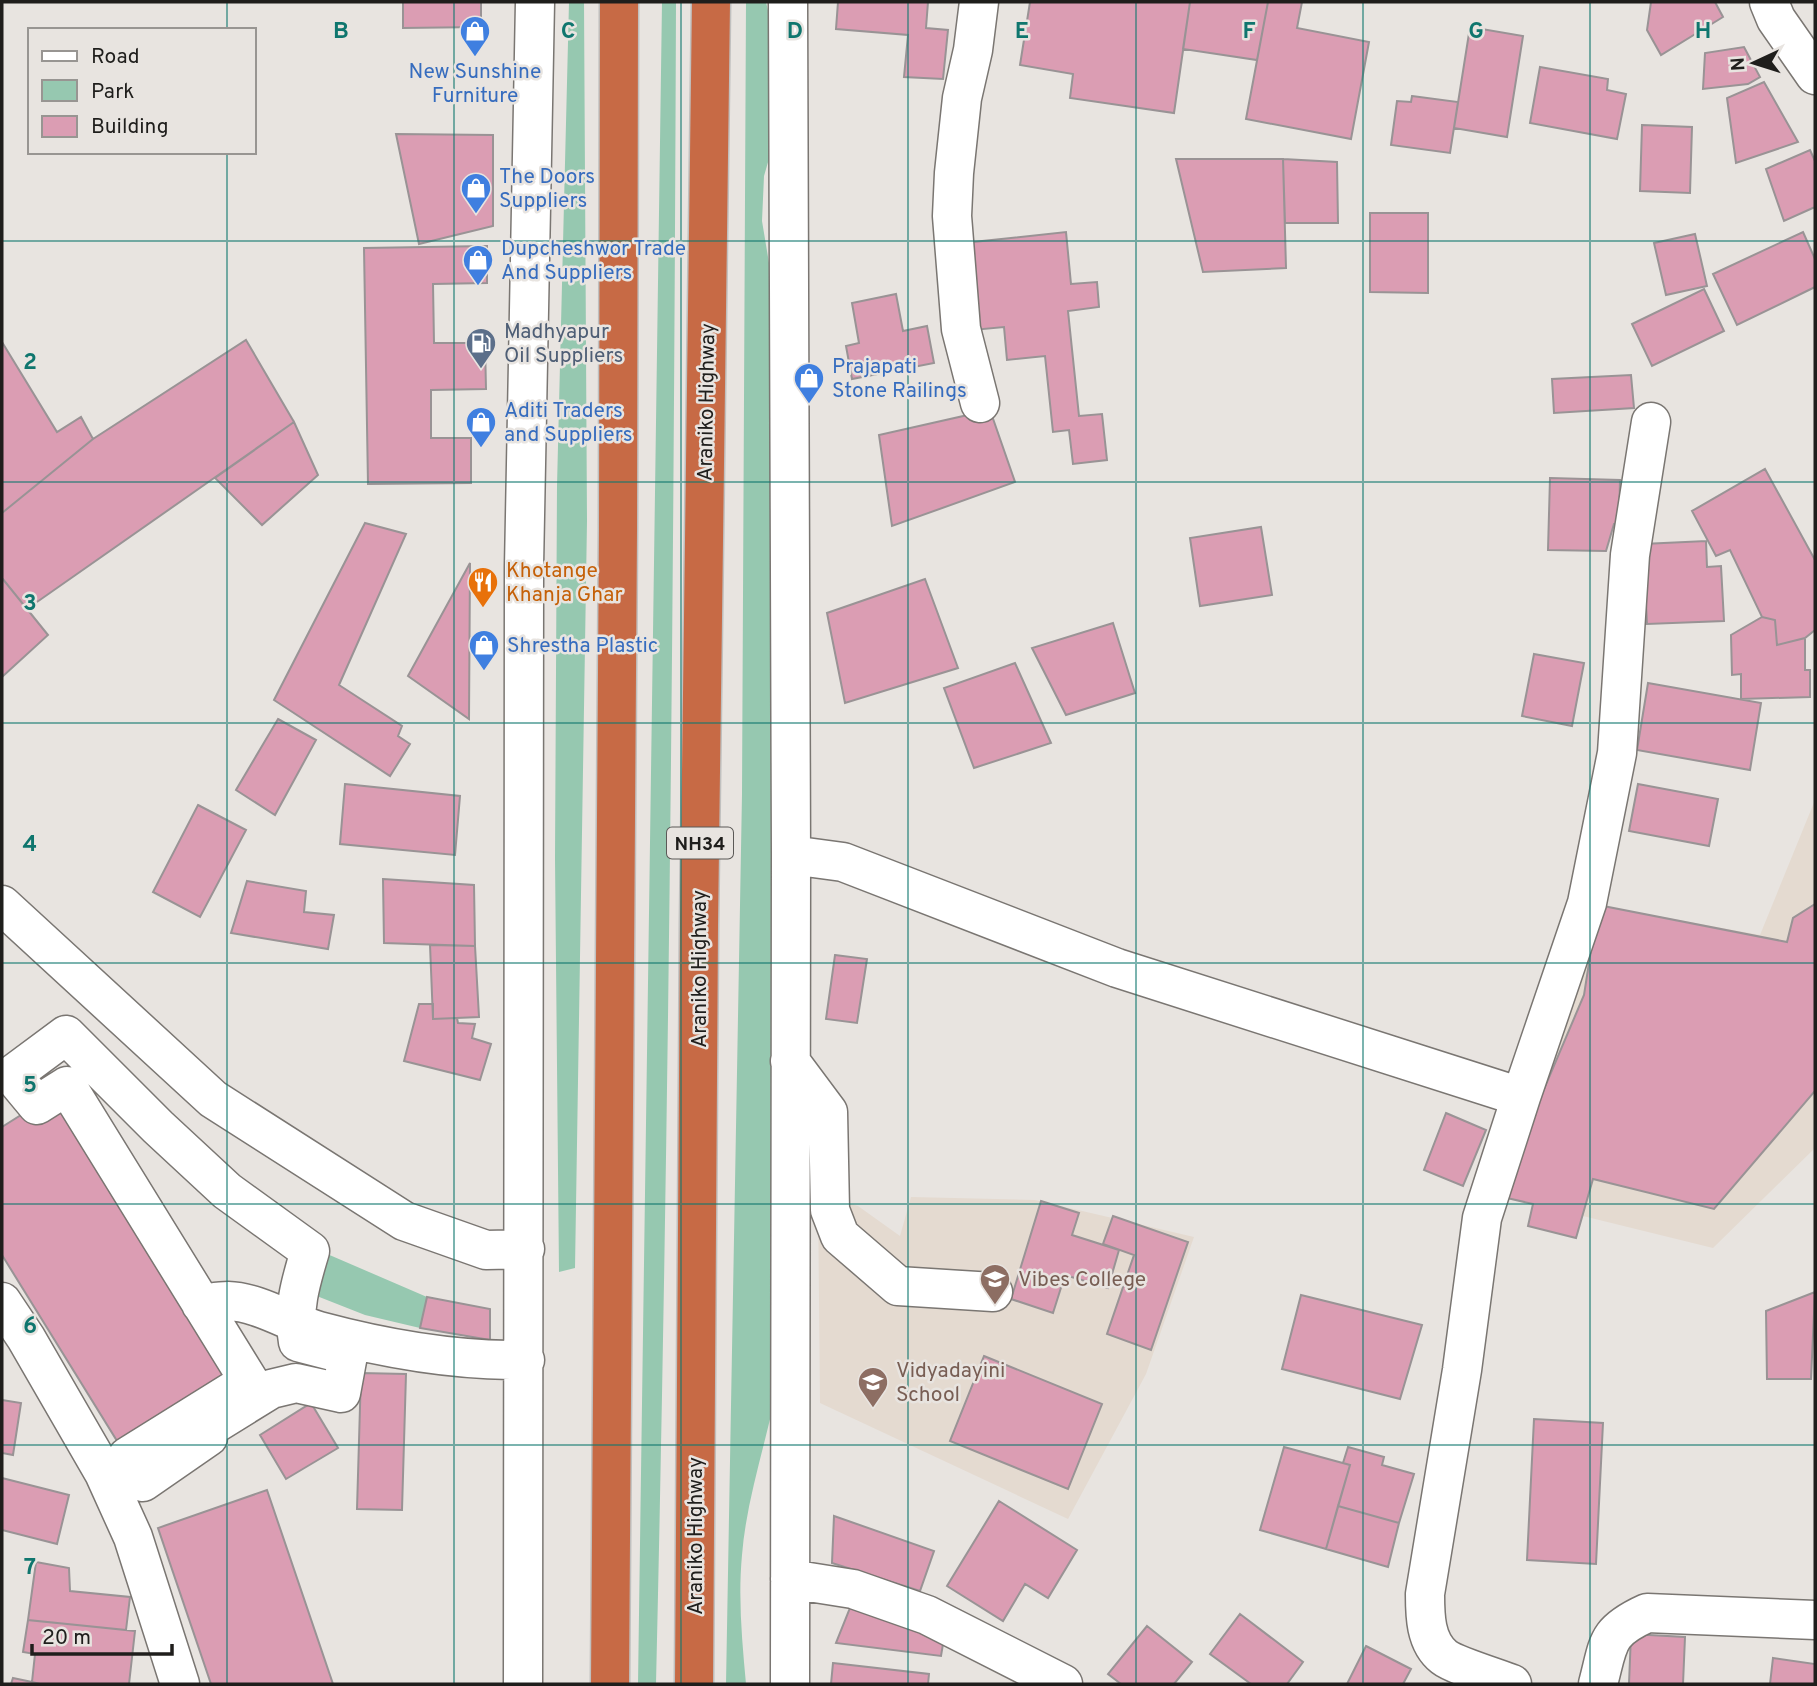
<svg xmlns="http://www.w3.org/2000/svg" width="1817" height="1686" viewBox="0 0 1817 1686" font-family="Overpass,sans-serif">
  <style>
    .built { fill: #e4dad0 }
    .green { fill: #96c8b0 }
    .building { fill: #db9db3; stroke: #999395; stroke-width: 2 }
    .lines { fill: none; stroke-linecap: round; stroke-linejoin: round }
    .minor-casing { stroke: #7a7672; stroke-width: 41 }
    .highway-casing { stroke: #c0c0bf; stroke-width: 41 }
    .minor { stroke: #fff; stroke-width: 38 }
    .highway { stroke: #c76a45; stroke-width: 38 }
    .grid { fill: none; stroke: #0f766e; stroke-width: 2; stroke-opacity: 0.55 }
    .labels { text-anchor: middle; stroke-width: 5; stroke-linejoin: round; paint-order: stroke }
    .shield { fill: #e8e4e0; stroke: #5b5957; stroke-width: 2 }
    .shield-label { font-size: 19px; font-weight: bold; fill: #1f1e1c }
    .shop-label { font-size: 21px; fill: #366cbe; stroke: #e8e4e0; text-anchor: start }
    .service-label { font-size: 21px; fill: #4e5e75; stroke: #e8e4e0; text-anchor: start }
    .street-label { font-size: 21px; fill: #1f1e1c; stroke: #e8e4e0 }
    .food-label { font-size: 21px; fill: #c56008; stroke: #e8e4e0; text-anchor: start }
    .education-label { font-size: 21px; fill: #785e54; stroke: #e8e4e0; text-anchor: start }
    .grid-label { font-size: 23px; text-anchor: middle; font-weight: bold; fill: #0f766e; stroke: #e8e4e0; stroke-width: 5; stroke-linejoin: round; paint-order: stroke }
  </style>
  <rect width="100%" height="100%" fill="#e8e4e0"/>
  <path class="built" d="M1815,800V1148L1713,1248L1583,1216L1576,1238L1528,1226L1533,1204L1507,1198L1598,905L1760,935Z
    M818,1195L858,1206L900,1236L911,1197L1035,1200L1194,1237L1146,1374L1068,1519L820,1403Z"/>
  <path class="green" d="M569,2H584L587,521L575,1268L559,1272L555,859L557,486Z
    M662,2H676C674,563 669,1123 656,1684H638Z
    M746,2H766L774,37L775,138L764,176L762,221L774,293V1402C763,1452 746,1504 742,1555C738,1598 742,1641 746,1684H726L742,794Z
    M311,1247L427,1297L420,1328L365,1315L299,1289Z"/>
  <path class="building" d="M403,2H481V27L403,28Z
    M838,2H928L926,28L948,30L943,79L904,77L908,35L836,29Z
    M1030,2H1190L1174,113L1070,98L1073,74L1020,65Z
    M1190,2H1268L1257,60L1183,49Z
    M1268,2H1302L1297,28L1369,42L1351,139L1246,119Z
    M1651,2H1715L1723,17L1661,55L1647,30Z
    M1470,27L1523,36L1507,137L1454,128Z
    M1744,47L1760,77L1748,84L1703,89L1705,53Z
    M1540,67L1608,79L1607,90L1626,94L1617,139L1530,123Z
    M1764,82L1798,142L1736,163L1727,98Z
    M1412,96L1458,102L1450,153L1391,145L1397,101L1411,102Z
    M1642,125L1692,127L1690,193L1640,191Z
    M396,134L493,135V226L419,244Z
    M1810,150L1815,161V207L1784,221L1766,169Z
    M1176,159H1283L1286,268L1203,272Z
    M1283,159L1337,162L1338,223H1285Z
    M1370,213H1428V293L1370,292Z
    M1066,232L1071,284L1097,282L1099,307L1068,311L1079,416L1102,414L1107,460L1073,464L1069,430L1053,432L1045,356L1007,360L1004,327L973,330L964,243Z
    M1803,232L1815,259V287L1737,325L1713,274Z
    M1695,234L1707,286L1666,295L1654,243Z
    M487,246V283L433,284L434,343H485L486,389L431,390V438H471V483L368,484L364,248Z
    M1704,289L1724,331L1652,366L1632,324Z
    M896,294L903,331L927,326L934,363L852,379L846,346L859,343L852,303Z
    M246,340L294,422L27,609L2,578V513L93,439Z
    M2,342L57,432L81,417L93,439L2,513Z
    M1631,375L1634,408L1554,413L1552,379Z
    M990,410L1015,482L892,526L879,435Z
    M294,422L318,475L262,525L215,478Z
    M1765,469L1815,560V630L1805,638L1777,645L1775,620L1762,617L1730,550L1716,556L1692,511Z
    M1550,478L1620,480L1619,524H1614L1606,551L1548,550Z
    M365,523L406,534L339,685L402,726L398,736L410,744L390,776L274,700Z
    M1261,527L1272,595L1200,606L1190,538Z
    M1706,541L1707,567L1721,566L1724,621L1647,624L1643,544Z
    M470,563L469,719L408,676Z
    M2,578L48,635L2,677Z
    M925,579L958,668L845,703L827,613Z
    M1762,617L1775,620L1777,645L1805,638V670H1810V697L1741,699V674L1732,675L1731,635Z
    M1113,623L1135,693L1066,715L1032,648Z
    M1534,654L1584,663L1572,726L1522,716Z
    M1015,663L1051,743L974,768L944,688Z
    M1648,683L1761,703L1750,770L1637,750Z
    M278,719L316,740L275,815L236,790Z
    M345,784L460,796L455,855L340,844Z
    M1638,784L1718,799L1709,846L1629,831Z
    M198,805L246,830L200,917L153,892Z
    M383,879L474,885L475,946L384,943Z
    M247,881L306,891L304,912L334,915L328,949L231,933Z
    M1815,904V1091L1714,1209L1593,1179L1576,1238L1528,1226L1533,1204L1507,1198L1530,1122L1584,995L1598,905L1787,942L1793,918Z
    M430,945L475,946L479,1017L433,1019Z
    M835,955L867,959L857,1023L826,1019Z
    M419,1004H433V1019L457,1018L458,1023L475,1024L472,1038L491,1044L480,1080L404,1061Z
    M67,1086L249,1381L127,1457L2,1255V1127Z
    M1446,1113L1486,1130L1463,1186L1424,1170Z
    M1041,1201L1079,1213L1072,1235L1119,1250L1108,1288L1065,1275L1053,1313L1011,1299Z
    M1113,1216L1188,1242L1151,1350L1107,1334L1134,1255L1103,1244Z
    M1815,1292L1811,1379H1767L1766,1311Z
    M1301,1295L1422,1325L1400,1399L1282,1369Z
    M427,1297L490,1309V1340L420,1328Z
    M984,1356L1102,1404L1068,1489L950,1441Z
    M361,1373L406,1374L402,1510L357,1509Z
    M2,1400L21,1403L13,1455L2,1453Z
    M311,1403L338,1448L286,1479L260,1435Z
    M1534,1419L1603,1423L1596,1564L1527,1560Z
    M1284,1447L1350,1465L1326,1549L1260,1530Z
    M1348,1447L1384,1457L1382,1465L1414,1474L1399,1523L1338,1506L1350,1465L1343,1463Z
    M2,1478L69,1495L57,1544L2,1530Z
    M267,1490L333,1684H211L158,1528Z
    M999,1501L1077,1550L1048,1598L1025,1584L1003,1621L947,1586Z
    M1338,1506L1399,1523L1388,1567L1326,1549Z
    M834,1516L934,1551L920,1591L832,1563Z
    M36,1562L69,1568L70,1591L130,1597L126,1630L28,1620Z
    M854,1598L943,1644L941,1656L836,1643Z
    M1240,1614L1303,1662L1287,1684H1251L1210,1654Z
    M28,1620L135,1631L129,1684H40L32,1682L35,1654L23,1652Z
    M1147,1626L1192,1662L1174,1684H1121L1108,1674Z
    M1631,1634L1685,1637L1683,1684H1629Z
    M1366,1646L1411,1669L1403,1684H1347Z
    M1773,1658L1815,1664V1684H1770Z
    M833,1663L929,1674L928,1684H831Z
    M13,1678L32,1682L40,1684H11Z"/>
  <g class="lines">
    <g class="minor-casing">
      <path id="minor" d="M788,2L791,855L790,1684
        M979,2L973,50L962,98L954,173L952,216L961,329L980,403
        M1769,2L1776,19L1815,75
        M791,855L843,862L1117,968L1521,1097L1587,903L1617,753L1630,555L1651,422
        M2,905L213,1099L404,1221L486,1250L525,1249
        M66,1035L158,1127L227,1191L310,1251C301,1281 292,1310 298,1342L348,1355L341,1393L296,1383L271,1389L208,1428V1437L143,1482L127,1457L249,1381L67,1086L37,1105L12,1075Z
        M790,1061L828,1112L830,1210L840,1236L898,1286L993,1292
        M2,1302L26,1338L104,1473L133,1537L180,1684
        M201,1304C210,1303 219,1301 228,1301C259,1302 290,1323 319,1331C386,1349 456,1361 525,1360
        M790,1579L853,1589L927,1615L1063,1684
        M523,1684L524,567L535,2
        M1512,1684C1497,1678 1454,1665 1444,1657C1425,1642 1425,1615 1425,1594L1462,1370L1482,1218L1521,1097
        M1598,1684C1609,1643 1605,1632 1647,1613L1815,1620"/>
    </g>
    <g class="highway-casing">
      <path id="highway" d="M610,1684L618,529L619,2
        M694,1684L699,925L711,2"/>
    </g>
    <use href="#minor" class="minor"/>
    <use href="#highway" class="highway"/>
  </g>
  <path class="grid" d="M227,2V30M454,2V1684M681,2V1684M908,2V1684M1136,2V1684M1363,2V1684M1590,2V1684M227,152V1684M2,241H1815M2,482H1815M2,723H1815M2,963H1815M2,1204H1815M2,1445H1815"/>
  <defs>
    <g id="shop-pin" transform="scale(1.575)"><path d="M0 17L-7.5 6A9.5 9.5 0 1 1 7.5 6Z" fill="#3f7fe0" stroke="#e8e4e0"/><path d="M-5-2.5h2.3a2.7 3.5 0 0 1 5.4 0H5L5.5 6h-11ZM-1.5-2.5h3a1.5 2.3 0 0 0-3 0Z" fill="#fff"/></g>
    <g id="fuel-pin" transform="scale(1.575)"><path d="M0 17L-7.5 6A9.5 9.5 0 1 1 7.5 6Z" fill="#5c6f8a" stroke="#e8e4e0"/><path d="M-5.5-6h7V0h2V4h1.3V-2.5L3-4.5l.8-.8L6-3V5H2.5V1h-1V6h-7ZM-4.2-4.7v3.2H.2V-4.7Z" fill="#fff"/></g>
    <g id="restaurant-pin" transform="scale(1.575)"><path d="M0 17L-7.5 6A9.5 9.5 0 1 1 7.5 6Z" fill="#e8710a" stroke="#e8e4e0"/><path d="M-5-6h1v4h1v-4h1v4h1v-4h1v5L-1.5 .5V6h-2V.5L-5-1ZM5-6V6H3V1.5H1.5Q1.5-4 5-6Z" fill="#fff"/></g>
    <g id="university-pin" transform="scale(1.575)"><path d="M0 17L-7.5 6A9.5 9.5 0 1 1 7.5 6Z" fill="#8d6e63" stroke="#e8e4e0"/><path d="M0-5L7-2L0 1L-7-2ZM-4 1L0 2.5L4 1V4Q0 6-4 4Z" fill="#fff"/></g>
    <g id="school-pin" transform="scale(1.575)"><path d="M0 17L-7.5 6A9.5 9.5 0 1 1 7.5 6Z" fill="#8d6e63" stroke="#e8e4e0"/><path d="M0-5L7-2L0 1L-7-2ZM-4 1L0 2.5L4 1V4Q0 6-4 4Z" fill="#fff"/></g>
  </defs>
  <g fill-rule="evenodd">
    <use href="#shop-pin" x="475" y="31"/>
    <use href="#shop-pin" x="476" y="188"/>
    <use href="#shop-pin" x="478" y="260"/>
    <use href="#fuel-pin" x="481" y="343"/>
    <use href="#shop-pin" x="809" y="378"/>
    <use href="#shop-pin" x="481" y="422"/>
    <use href="#restaurant-pin" x="483" y="582"/>
    <use href="#shop-pin" x="484" y="645"/>
    <use href="#university-pin" x="995" y="1279"/>
    <use href="#school-pin" x="873" y="1382"/>
  </g>
  <g class="labels">
    <rect class="shield" x="667" y="827.5" width="66" height="31" rx="5"/>
    <g class="shield-label">
      <text x="700" y="850">NH34</text>
    </g>
    <g class="shop-label">
      <text x="475" y="78" text-anchor="middle">New Sunshine<tspan x="475" dy="24">Furniture</tspan></text>
      <text x="499" y="183">The Doors<tspan x="499" dy="24">Suppliers</tspan></text>
      <text x="501" y="255">Dupcheshwor Trade<tspan x="501" dy="24">And Suppliers</tspan></text>
      <text x="832" y="373">Prajapati<tspan x="832" dy="24">Stone Railings</tspan></text>
      <text x="504" y="417">Aditi Traders<tspan x="504" dy="24">and Suppliers</tspan></text>
      <text x="507" y="652">Shrestha Plastic</text>
    </g>
    <g class="service-label">
      <text x="504" y="338">Madhyapur<tspan x="504" dy="24">Oil Suppliers</tspan></text>
    </g>
    <g class="street-label">
      <text transform="translate(706 402) rotate(-89)" y="7">Araniko Highway</text>
      <text transform="translate(699 969) rotate(-90)" y="7">Araniko Highway</text>
      <text transform="translate(695 1536) rotate(-90)" y="7">Araniko Highway</text>
    </g>
    <g class="food-label">
      <text x="506" y="577">Khotange<tspan x="506" dy="24">Khanja Ghar</tspan></text>
    </g>
    <g class="education-label">
      <text x="1018" y="1286">Vibes College</text>
      <text x="896" y="1377">Vidyadayini<tspan x="896" dy="24">School</tspan></text>
    </g>
  </g>
  <g class="grid-label">
    <text x="341" y="38">B</text>
    <text x="568" y="38">C</text>
    <text x="795" y="38">D</text>
    <text x="1022" y="38">E</text>
    <text x="1249" y="38">F</text>
    <text x="1476" y="38">G</text>
    <text x="1703" y="38">H</text>
    <text x="30" y="369">2</text>
    <text x="30" y="610">3</text>
    <text x="30" y="851">4</text>
    <text x="30" y="1092">5</text>
    <text x="30" y="1333">6</text>
    <text x="30" y="1574">7</text>
  </g>
  <rect width="1817" height="1686" fill="none" stroke="#1f1e1c" stroke-width="7"/>
  <rect x="28" y="28" width="228" height="126" fill="#e8e4e0" stroke="#989592" stroke-width="2"/>
  <rect x="42" y="51" width="35" height="10" fill="#ffffff" stroke="#989592" stroke-width="2"/>
  <text x="91" y="63" font-size="21" fill="#1f1e1c">Road</text>
  <rect x="42" y="80" width="35" height="21" fill="#96c8b0" stroke="#989592" stroke-width="2"/>
  <text x="91" y="98" font-size="21" fill="#1f1e1c">Park</text>
  <rect x="42" y="116" width="35" height="21" fill="#db9db3" stroke="#989592" stroke-width="2"/>
  <text x="91" y="133" font-size="21" fill="#1f1e1c">Building</text>
  <g transform="translate(1754 63) rotate(266)" stroke="#e8e4e0" stroke-width="5" paint-order="stroke">
  <path d="M0-5L12 26L0 18L-12 26Z" fill="#1f1e1c"/>
  <text y="-10" font-size="19" font-weight="bold" text-anchor="middle" fill="#1f1e1c">N</text>
  </g>
  <path d="M32 1644v10h140v-10" fill="none" stroke="#1f1e1c" stroke-width="3.5"/>
  <text x="42" y="1644" font-size="21" fill="#1f1e1c" stroke="#e8e4e0" stroke-width="5" paint-order="stroke">20 m</text>
</svg>
